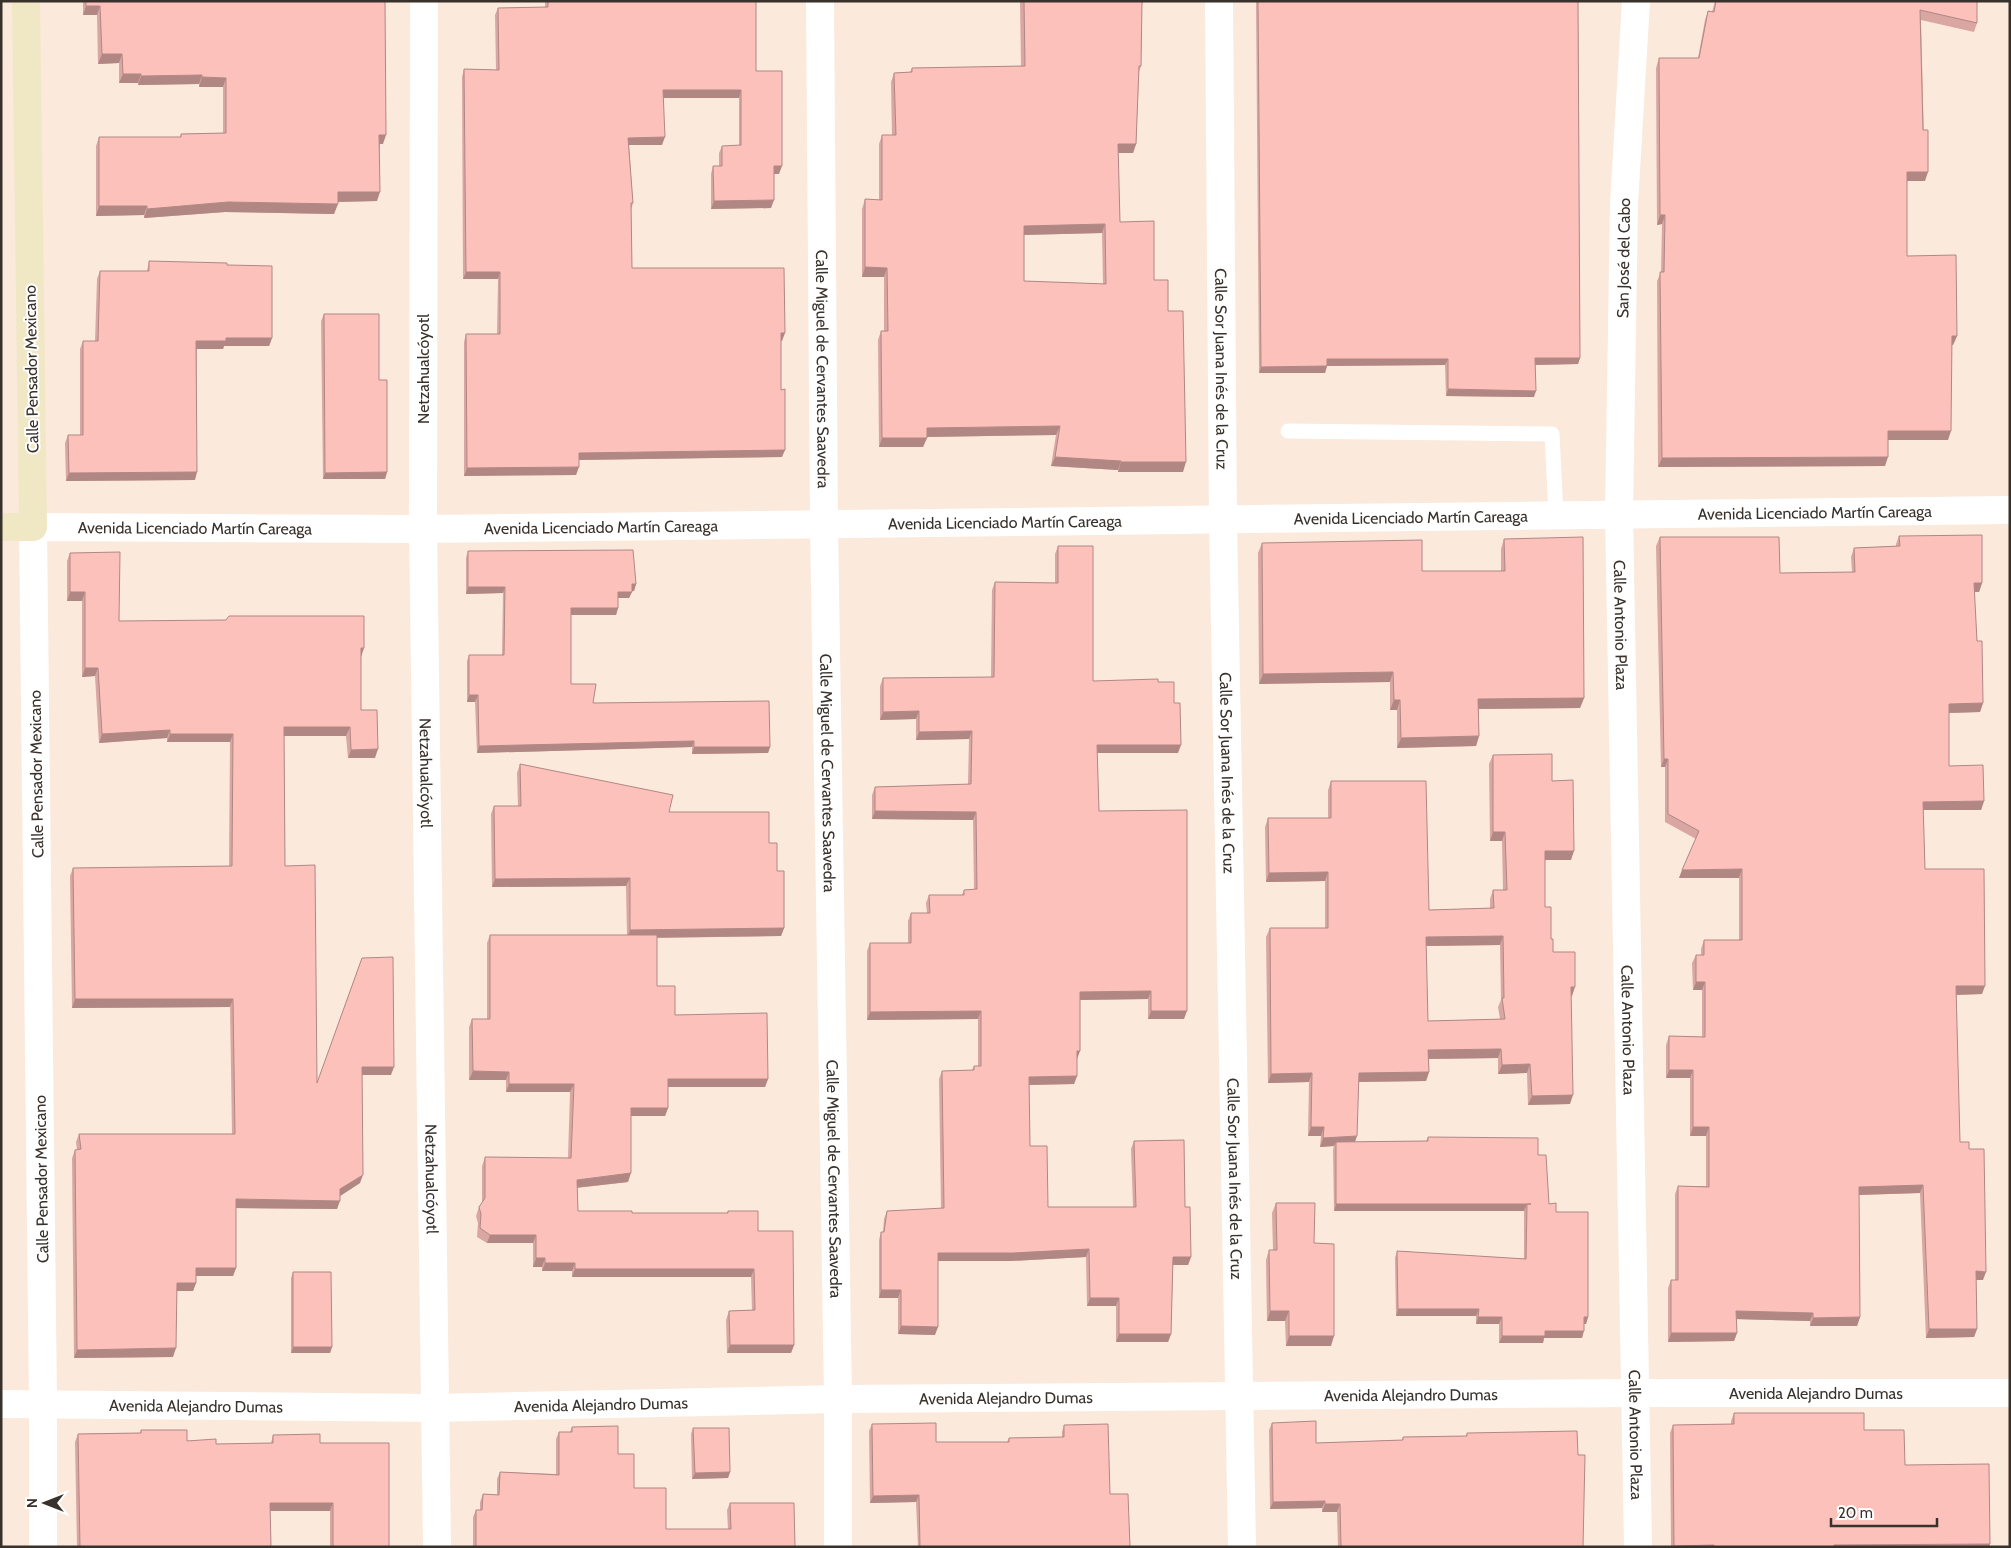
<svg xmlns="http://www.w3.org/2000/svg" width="2011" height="1548" viewBox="0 0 2011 1548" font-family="Cabin,sans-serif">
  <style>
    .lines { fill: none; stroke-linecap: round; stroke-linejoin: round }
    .service { stroke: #fff; stroke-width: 15 }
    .minor { stroke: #fff; stroke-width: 28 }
    .tertiary { stroke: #fff; stroke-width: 28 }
    .secondary { stroke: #f0e7c5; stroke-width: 28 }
    .wall { fill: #daa6a2; fill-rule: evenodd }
    .shaded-wall { fill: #b18784 }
    .building { fill: #fdc1bc; stroke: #b18784; fill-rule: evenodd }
    .labels { text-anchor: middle; stroke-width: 4; stroke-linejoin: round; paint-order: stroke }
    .street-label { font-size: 16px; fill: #38312c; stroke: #fff }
  </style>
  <rect width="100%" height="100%" fill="#fbe9dc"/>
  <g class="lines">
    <path class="service" d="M1288,431L1552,434L1556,515"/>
    <g class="minor">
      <path id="s1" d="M424,1L423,529L437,1547"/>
      <path id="s2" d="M820,1L824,524L838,1399V1547"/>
      <path id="s3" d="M1219,1L1223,520L1242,1547"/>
      <path id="s4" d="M1619,514L1638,1547"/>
      <path id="s5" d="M1,1404L435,1408L838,1399L1636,1393H2010"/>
    </g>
    <g class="tertiary">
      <path id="s6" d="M1619,514L1624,204L1636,1"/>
      <path id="s7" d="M43,1547V1403L33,527L423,529L2010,510"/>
    </g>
    <path class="secondary" d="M1,527H33L26,1"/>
  </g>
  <path class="wall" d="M83,1H385L383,144H380L377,201L338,202L334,214L225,212L144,218V215L96,216V146L99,137H180L181,134L223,133V87H199V84L138,85V83H119V63L98,64L97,15H83Z
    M545,1H756V71L779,174H774L771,208L711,209V174L713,166H719V153L722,146H739V98H663L662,145H629L633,203L631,210L632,268L782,341H781V390L782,457L579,460L576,475L464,476V342L466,334H497L498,279H463L462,77L464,69L496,70L495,15L498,8L545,7Z
    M1020,1H1143L1142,5L1141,66L1139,72L1136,144L1133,153H1118L1120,222L1154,280L1168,311L1183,472H1118V470L1051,466L1056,435L927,437L923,447H879L878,340L881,331H884V277H862V209L865,199L879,200V144L882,135H892L891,82L894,73L910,72L912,68L1021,66ZM1102,233L1103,284L1024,281V235Z
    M1256,1H1578L1580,358L1578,364L1535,365L1534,397L1446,396L1445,365L1327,366L1325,373H1259Z
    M1715,1H1977V23L1974,32L1921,20L1925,181H1907V256L1957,336L1953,345H1952L1948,440H1888L1885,466L1658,467L1657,281L1661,272L1662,224L1657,225L1656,68L1659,58H1698L1705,20L1708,11L1712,12Z
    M149,261L227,265L272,338L269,346H224L223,349H197L195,480L66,481L65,443L68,435H80V349L83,341H95L97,279L100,271H147Z
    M324,314L379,380L387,472L385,479H323L321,321Z
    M1899,536L1982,583L1979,592H1974L1977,641L1983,703L1980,712L1949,713V766L1984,801L1981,810H1923L1925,869L1982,994L1956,995L1960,1142L1969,1149L1983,1280H1976L1977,1329L1974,1337L1926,1338L1920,1193L1859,1195L1860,1317L1857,1326H1810V1321L1737,1319V1333L1734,1341L1668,1342V1288L1671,1280H1675V1194L1678,1186H1706V1136H1690V1078H1666V1045L1669,1036L1702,1037V990H1693L1692,963L1696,955H1701V949L1704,940H1739V878H1679L1696,839L1665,822V767H1661L1656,546L1660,537L1780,573L1852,572L1851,557L1854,548L1896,546V544Z
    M1504,539L1584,698L1580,708L1479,709V736L1476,746L1397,748V710H1390V682L1259,684L1258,553L1262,543L1422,571H1501V549Z
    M1058,546L1093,681L1158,682L1174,703L1178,753H1097L1099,811L1184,1019H1148V999L1080,1000L1077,1059V1076L1074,1084L1029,1085L1030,1146L1048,1207H1133L1131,1149L1134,1141L1185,1207L1191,1257L1188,1265H1173L1171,1334L1168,1342H1116V1306H1087L1086,1257L1010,1261H938L935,1335L898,1334V1298H879V1240L881,1232H883L884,1219L887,1211L941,1209L939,1079L942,1071L972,1070L974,1066H978V1019L867,1020V951L870,943H908V921L911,913H927L926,903L929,895H962L964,890L974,889L973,820L872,819V795L875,787L968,784L969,739L916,740V719L880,720V686L883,678L991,677L992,590L995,582L1055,583V554Z
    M468,551L636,584L634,591H632L629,598H618V608L616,615H571V684L593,703L770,747L768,753L692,754V747L477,753L475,702H467V661L469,655H502L503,593L466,594V558Z
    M70,553L119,621L361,656V710L375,758H348L346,736H284L285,866L317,1083L362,958L391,1075H362L360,1183L340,1196L337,1209L236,1208V1268L233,1276H196V1283L193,1291H177L173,1357L74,1358L72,1158L75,1150H77L76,1142L79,1134H232L230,1007L72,1008L70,876L73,868L229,866L230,742H167V738L99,743L95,676L82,677V601H67V561Z
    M1493,755L1552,781L1571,860H1545V907L1553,952L1572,996H1571L1570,1104L1528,1105L1527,1073L1498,1074V1058L1429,1059V1072L1426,1081L1358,1082L1355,1142L1426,1141L1428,1137L1538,1155L1549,1204L1556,1212L1588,1317L1586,1324H1584L1582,1338H1544L1543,1343H1499V1324H1476V1316H1396L1395,1258L1397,1251L1524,1259V1211H1334L1333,1150L1334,1146L1320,1147L1321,1136H1308L1309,1082L1268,1083L1266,937L1270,928H1325V881L1266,882L1265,827L1268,818H1328V790L1331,781L1429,910L1490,908V899L1493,890H1503L1502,841H1490L1489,764ZM1500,945L1501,1000L1498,1007L1500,1019L1428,1021L1426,946Z
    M520,764L669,812L769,843L777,871L784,928L781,936L657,938V986L675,1015L768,1079L765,1087H668V1108L665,1116H631L628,1182L577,1188L578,1211L632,1213H727L728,1211L758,1231L794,1345L791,1353H727L726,1320L729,1311L752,1310L751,1277H572V1271H542V1267H533V1243H487L477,1237L478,1223L476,1216L479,1207L482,1203V1166L485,1157L568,1158L570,1092H506V1080H469V1027L472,1019H487V943L490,935H627L626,886L492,887L491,814L494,806H518L517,773Z
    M1276,1203L1314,1243L1331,1346H1286L1285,1321H1267L1266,1260L1269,1250H1273L1272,1213Z
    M293,1272L332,1347L330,1353H291V1278Z
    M1734,1413L1864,1430L1905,1465L1989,1547H1671L1670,1433L1673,1425L1731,1424V1421Z
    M1272,1423L1316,1443L1402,1440L1403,1437L1466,1436L1467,1433L1578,1455L1583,1547H1338L1337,1512H1322V1508L1270,1509L1269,1430Z
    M872,1424L936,1442H1007L1009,1438L1062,1437V1432L1064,1425L1110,1494L1130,1547H918L916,1502L870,1503L869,1431Z
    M572,1427L618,1454L634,1488L666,1529H728L727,1510L730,1503L795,1547H473V1517L476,1510H480V1502L483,1494L497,1495V1479L500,1472L556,1474V1439L559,1432H570Z
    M693,1428L730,1472L728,1478L692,1479L691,1434Z
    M141,1430L187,1441L216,1444L271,1443L273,1435L320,1443L389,1547H330V1511H270L271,1547H77L75,1442L78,1434L140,1433Z"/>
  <path class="shaded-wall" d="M86,6H100L97,15H83Z
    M102,54H122L119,63L98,64Z
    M123,74H141L138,83H119Z
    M202,75L199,84L138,85L141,76Z
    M202,77L226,78L223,87H199Z
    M663,90H741L739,98H660Z
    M379,135H386L383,144H376Z
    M665,137L662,145H626L628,138Z
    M1118,144H1136L1133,153H1115Z
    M774,166H782L779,174H771Z
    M1907,172H1928L1925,181H1903Z
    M338,192H380L377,201L334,202Z
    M774,200L771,208L711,209L714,201Z
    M228,202L338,204L334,214L225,212L144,218L147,209Z
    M99,206H147L144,215L96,216Z
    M1660,215H1665L1662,224L1657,225Z
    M1105,224L1102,233L1020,235L1024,226Z
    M865,267L887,268L884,277H862Z
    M466,272H500L498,279H463Z
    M781,333H785L782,341H778Z
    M1952,336H1957L1953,345H1949Z
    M226,338H272L269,346H224L223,349H194L196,341Z
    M1535,358H1580L1578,364L1533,365Z
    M1327,359H1448L1445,365L1325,366Z
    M1327,366L1325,373H1259L1261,367Z
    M1448,389L1536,391L1534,397L1446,396Z
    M1060,426L1056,435L923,437L927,428Z
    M1888,431H1951L1948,440H1885Z
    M882,438H927L923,447H879Z
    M785,450L782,457L576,460L579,453Z
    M1055,457L1121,461L1118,470L1051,466Z
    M1888,457L1885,466L1658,467L1662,458Z
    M1121,462H1186L1183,472H1118Z
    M579,467L576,475L464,476L467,468Z
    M197,472L195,480L66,481L69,473Z
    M387,472L385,479H323L325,473Z
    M1974,583H1982L1979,592H1971Z
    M632,584H636L634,591H629Z
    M468,587H505L503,593L466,594Z
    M70,592H85L82,601H67Z
    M618,592H632L629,598H616Z
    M571,608H618L616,615H569Z
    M361,648H364L361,657Z
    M85,668H98L95,676L82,677Z
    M1393,672L1390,682L1259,684L1263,674Z
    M469,695H478L475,702H467Z
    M1584,698L1580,708L1475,709L1478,699Z
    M1394,700H1400L1397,710H1390Z
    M1983,703L1980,712L1946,713L1949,704Z
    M919,711L916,719L880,720L883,712Z
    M284,727H350L346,736H281Z
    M170,730L167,738L99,743L102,734Z
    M972,731L969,739L916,740L919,732Z
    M170,734H233L230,742H167Z
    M1479,736L1476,746L1397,748L1401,738Z
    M694,741L692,747L477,753L479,746Z
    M1097,745H1181L1178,753H1094Z
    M694,747H770L768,753L692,754Z
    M378,749L375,758H348L351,750Z
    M1664,759H1668L1665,767H1661Z
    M1984,801L1981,810H1920L1923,802Z
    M875,811L976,812L973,820L872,819Z
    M1493,832H1505L1502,841H1490Z
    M1545,851H1574L1571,860H1542Z
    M1742,869L1739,878H1679L1682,870Z
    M1328,872L1325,881L1266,882L1269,873Z
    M630,878L626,886L492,887L495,879Z
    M784,928L781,936L627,938L630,930Z
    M1503,936L1500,945L1423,946L1426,937Z
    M1696,982H1705L1702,990H1693Z
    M1956,986H1985L1982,994L1953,995Z
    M1571,987H1575L1572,996H1567Z
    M1151,991L1148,999L1077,1000L1080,992Z
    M75,999H233L230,1007L72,1008Z
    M981,1011L978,1019L867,1020L870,1012Z
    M1151,1011H1187L1184,1019H1148Z
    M1501,1049L1498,1058L1425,1059L1428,1050Z
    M1077,1051H1080L1077,1059H1074Z
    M1530,1064L1527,1073L1498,1074L1502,1065Z
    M362,1067H394L391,1075H359Z
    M1669,1070H1693L1690,1078H1666Z
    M473,1071L509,1072L506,1080H469Z
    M1429,1072L1426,1081L1355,1082L1359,1073Z
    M1312,1073L1309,1082L1268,1083L1271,1074Z
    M1077,1076L1074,1084L1026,1085L1029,1077Z
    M668,1079H768L765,1087H665Z
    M509,1084H574L570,1092H506Z
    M1573,1095L1570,1104L1528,1105L1532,1096Z
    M631,1108H668L665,1116H628Z
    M1311,1127H1324L1321,1136H1308Z
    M1693,1127H1709L1706,1136H1690Z
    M1357,1136L1354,1145L1336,1142L1334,1146L1320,1147L1323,1138Z
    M631,1173L628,1182L573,1188L577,1180Z
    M363,1175L360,1183L337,1198L340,1189Z
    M1923,1185L1920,1193L1856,1195L1859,1187Z
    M236,1199L340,1201L337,1209L233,1208Z
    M1336,1204H1527L1524,1211H1334Z
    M490,1235H536L533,1243H487Z
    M1089,1249L1086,1257L1010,1261H935L938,1253Z
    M1173,1257H1191L1188,1265H1170Z
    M536,1258H545L542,1267H533Z
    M545,1263H575L572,1271H542Z
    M196,1268H236L233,1276H193Z
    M575,1269H754L751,1277H572Z
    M1976,1271L1986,1272L1983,1280H1973Z
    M177,1283H196L193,1291H174Z
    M881,1290H901L898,1298H879Z
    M1090,1298H1119L1116,1306H1087Z
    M1398,1309H1479L1476,1316H1396Z
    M1270,1311H1289L1285,1321H1267Z
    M1736,1311L1813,1313L1810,1321L1733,1319Z
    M1478,1317H1502L1499,1324H1476Z
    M1584,1317H1588L1586,1324H1581Z
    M1860,1317L1857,1326H1810L1813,1318Z
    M901,1326L938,1327L935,1335L898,1334Z
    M1929,1329H1977L1974,1337L1926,1338Z
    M1545,1331H1584L1582,1338H1544L1543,1343H1499L1502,1336Z
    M1671,1333H1737L1734,1341L1668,1342Z
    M1119,1334H1171L1168,1342H1116Z
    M1289,1336H1334L1331,1346H1286Z
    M730,1345H794L791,1353H727Z
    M293,1347H332L330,1353H291Z
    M176,1348L173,1357L74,1358L77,1350Z
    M730,1472L728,1478L692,1479L695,1473Z
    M919,1495L916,1502L870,1503L873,1496Z
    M1325,1501L1322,1508L1270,1509L1273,1502Z
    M270,1503H333L330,1511H267Z
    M1325,1504H1340L1337,1512H1322Z
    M1990,1544L1989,1547H1833L1834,1545Z
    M1714,1545L1713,1547H1674V1546Z"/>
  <path class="building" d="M86,1H385L386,135H379L380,192H338V204L228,202L147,209V206H99V137H181V134L226,133V78L202,77V75L141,76V74H123L122,54H102L100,6H86Z
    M548,1H756V71H782V166H774V200L714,201L713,166H722V146L741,145V90H663L665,137L628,138L633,203H631L632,268H784L785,333H781V390L785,389V450L579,453V467L467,468L466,334H500V272H466L464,69L499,70L498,8L548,7Z
    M1024,1H1142L1141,66H1139L1136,144H1118L1120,222L1154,221V280H1168V311H1183L1186,462H1121V461L1055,457L1060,426L927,428V438H882L881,331H888L887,268L865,267V199L882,200V135H896L894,73L912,72V68L1025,66ZM1105,224L1106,284L1024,281V226Z
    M1258,1H1578L1580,358H1535L1536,391L1448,389V359H1327V366L1261,367Z
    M1716,1H1977V23L1920,10L1923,130H1928V172H1907V256L1956,255L1957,336H1952L1951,431H1888V457L1662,458L1660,272H1664L1665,215H1660L1659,58H1699L1708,11L1714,12Z
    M149,261L227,263V265L272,266V338H226V341H196L197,472L69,473L68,435H83V341H98L100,271H149Z
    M324,314H379V380H387V472L325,473Z
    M1982,535V583H1974L1977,641H1982L1983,703L1949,704V766L1983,765L1984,801L1923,802L1925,869H1984L1985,986H1956L1960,1142H1969V1149H1984L1986,1272L1976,1271L1977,1329H1929L1923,1185L1859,1187L1860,1317L1813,1318V1313L1736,1311L1737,1333H1671V1280H1678V1186L1709,1187V1127H1693V1070H1669V1036L1705,1037V982H1696V955H1704V940H1742V869L1682,870L1699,831L1668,814V759H1664L1660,537H1779L1780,573L1855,572L1854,548L1900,546L1899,536Z
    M1583,537L1584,698L1478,699L1479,736L1401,738L1400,700H1394L1393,672L1263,674L1262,543L1422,540V571H1505L1504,539Z
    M1058,546H1093V681L1158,679V682H1174V703H1180L1181,745H1097L1099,811L1187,810V1011H1151V991L1080,992V1051H1077V1076L1029,1077L1030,1146H1047L1048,1207H1136L1134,1141L1184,1140L1185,1207H1190L1191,1257H1173L1171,1334H1119V1298H1090L1089,1249L1013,1253H938V1327L901,1326V1290H881V1232H884L887,1211L944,1208L942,1071L974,1070V1066H981V1011L870,1012V943H911V913H930L929,895H964V890L977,889L976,812L875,811V787L971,784L972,731L919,732V711L883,712V678L994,677L995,582L1058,583Z
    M633,550L636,584H632V592H618V608H571V684H596L593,703L769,701L770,747H694V741L479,746L478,695H469V655H504L505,587H468V551Z
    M120,552L119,621L226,620L229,616H364V648H361V710H377L378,749L351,750L350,727H284L285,866L315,865L317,1083L362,958L393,957L394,1067H362L363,1175L340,1189V1201L236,1199V1268H196V1283H177L176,1348L77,1350L75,1150L81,1149L79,1134H235L233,999H75L73,868L232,866L233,734H170V730L102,734L98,668H85V592H70V553Z
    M1552,754V781L1573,780L1574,851H1545V907H1551V939H1553V952H1575V987H1571L1573,1095L1532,1096L1530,1064L1502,1065L1501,1049L1428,1050L1429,1072L1359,1073L1357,1136L1323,1138L1324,1127H1311L1312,1073L1271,1074L1270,928H1328V872L1269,873L1268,818H1331V781H1426L1429,910L1494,908L1493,890H1507L1505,832H1493V755ZM1503,936L1504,998H1502L1505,1019L1428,1021L1426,937Z
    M520,764L673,795L669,812H769V843H777V871H784V928L630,930V878L495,879L494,806H521Z
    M490,935H657V986H675V1015L767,1013L768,1079H668V1108H631V1173L577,1180L578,1211H632V1213H728V1211H758V1231H793L794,1345H730L729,1311L755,1310L754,1269H575V1263H545V1258H536V1235H490L480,1228L481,1214L479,1207L485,1198V1157L571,1158L574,1084H509V1072L473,1071L472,1019H490Z
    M1428,1137L1538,1138V1155H1546L1549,1204L1556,1203V1212H1588V1317H1584V1331H1545V1336H1502V1317H1478L1479,1309H1398L1397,1251L1526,1259L1527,1204H1531H1336V1142L1428,1141Z
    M1276,1203H1315L1314,1243L1334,1244V1336H1289V1311H1270L1269,1250H1277Z
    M293,1272H331L332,1347H293Z
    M1734,1413H1864V1430H1904L1905,1465L1989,1464L1990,1544L1834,1545V1547H1714V1545L1674,1546L1673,1425L1734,1424Z
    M1316,1421V1443L1403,1440V1437L1467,1436V1433L1577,1431L1578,1455H1585L1583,1547H1341L1340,1504H1325V1501L1273,1502L1272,1423Z
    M936,1423V1442H1009V1438L1064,1437V1425L1108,1424L1110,1494H1128L1130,1547H920L919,1495L873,1496L872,1424Z
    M618,1426V1454H634V1488H666V1529H731L730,1503H794L795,1547H476V1510H482L483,1494L499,1495L500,1472L559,1475V1432H572V1427Z
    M693,1428H729L730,1472L695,1473Z
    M141,1430H187V1441L216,1439V1444L273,1443V1435L320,1434V1443H389V1547H333V1503H270L271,1547H80L78,1434L141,1433Z"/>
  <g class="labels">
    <g class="street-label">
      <text dy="6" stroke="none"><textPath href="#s6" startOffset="256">San José del Cabo</textPath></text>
      <text transform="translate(31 369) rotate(-91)" y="6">Calle Pensador Mexicano</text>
      <text transform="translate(423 369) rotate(-90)" y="6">Netzahualcóyotl</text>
      <text dy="6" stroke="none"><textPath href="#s2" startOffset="368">Calle Miguel de Cervantes Saavedra</textPath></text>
      <text dy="6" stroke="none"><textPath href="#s3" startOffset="368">Calle Sor Juana Inés de la Cruz</textPath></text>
      <text dy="6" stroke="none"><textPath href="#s7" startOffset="2802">Avenida Licenciado Martín Careaga</textPath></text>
      <text dy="6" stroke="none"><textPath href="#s7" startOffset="2398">Avenida Licenciado Martín Careaga</textPath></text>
      <text dy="6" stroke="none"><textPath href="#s7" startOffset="1992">Avenida Licenciado Martín Careaga</textPath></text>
      <text dy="6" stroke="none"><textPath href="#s7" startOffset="1588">Avenida Licenciado Martín Careaga</textPath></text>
      <text dy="6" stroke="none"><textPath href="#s7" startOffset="1182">Avenida Licenciado Martín Careaga</textPath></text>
      <text dy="6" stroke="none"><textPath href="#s4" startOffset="111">Calle Antonio Plaza</textPath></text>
      <text transform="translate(36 774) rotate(-91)" y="6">Calle Pensador Mexicano</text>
      <text dy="6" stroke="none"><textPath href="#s1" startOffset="772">Netzahualcóyotl</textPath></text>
      <text dy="6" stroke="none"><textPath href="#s2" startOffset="772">Calle Miguel de Cervantes Saavedra</textPath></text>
      <text dy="6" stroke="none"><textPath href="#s3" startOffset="772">Calle Sor Juana Inés de la Cruz</textPath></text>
      <text dy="6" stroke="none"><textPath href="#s4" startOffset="516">Calle Antonio Plaza</textPath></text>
      <text transform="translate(41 1179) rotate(-91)" y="6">Calle Pensador Mexicano</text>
      <text dy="6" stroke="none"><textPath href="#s1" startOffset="1178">Netzahualcóyotl</textPath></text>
      <text dy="6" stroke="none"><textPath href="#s2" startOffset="1178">Calle Miguel de Cervantes Saavedra</textPath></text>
      <text dy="6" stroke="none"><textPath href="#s3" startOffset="1178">Calle Sor Juana Inés de la Cruz</textPath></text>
      <text dy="6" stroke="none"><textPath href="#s5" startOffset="1815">Avenida Alejandro Dumas</textPath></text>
      <text dy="6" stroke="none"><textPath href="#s5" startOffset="1410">Avenida Alejandro Dumas</textPath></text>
      <text dy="6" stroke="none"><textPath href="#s5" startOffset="1005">Avenida Alejandro Dumas</textPath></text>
      <text dy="6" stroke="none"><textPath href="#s5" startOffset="600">Avenida Alejandro Dumas</textPath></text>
      <text dy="6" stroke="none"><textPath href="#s5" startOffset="195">Avenida Alejandro Dumas</textPath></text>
      <text dy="6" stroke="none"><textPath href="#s4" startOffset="921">Calle Antonio Plaza</textPath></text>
    </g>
  </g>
  <rect width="2011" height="1548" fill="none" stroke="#38312c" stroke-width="5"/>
  <g transform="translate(45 1503) rotate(270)" stroke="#ffffff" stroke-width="4" paint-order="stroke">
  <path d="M0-4L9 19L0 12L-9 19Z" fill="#38312c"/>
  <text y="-8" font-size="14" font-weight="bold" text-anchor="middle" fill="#38312c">N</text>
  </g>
  <path d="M1831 1518v8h106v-8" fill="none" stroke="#38312c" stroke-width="2.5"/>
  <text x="1838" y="1518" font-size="15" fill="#38312c" stroke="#ffffff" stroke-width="4" paint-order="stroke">20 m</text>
</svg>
